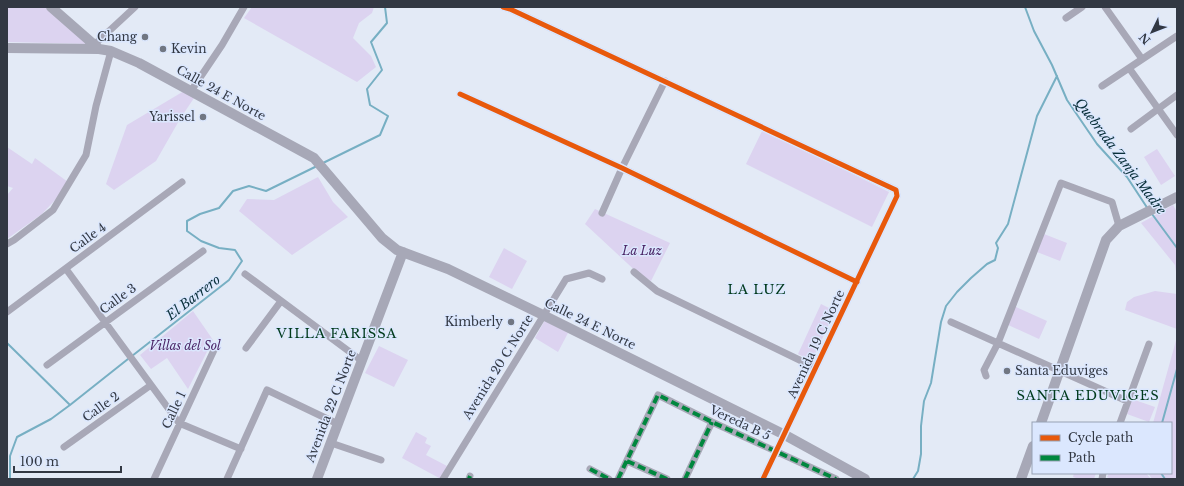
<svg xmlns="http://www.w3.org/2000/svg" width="1184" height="486" viewBox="0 0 1184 486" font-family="'Libre Baskerville',serif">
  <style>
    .green { fill: #dcd3f0 }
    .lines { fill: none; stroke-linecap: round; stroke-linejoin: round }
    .stream { stroke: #77afc3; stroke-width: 2 }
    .street { stroke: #a8a8b7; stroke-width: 7 }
    .secondary { stroke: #a7a8b7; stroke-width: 10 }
    .quiet { stroke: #00873e; stroke-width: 4; stroke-dasharray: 8 4; stroke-linecap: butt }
    .cycleway-casing { stroke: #dbe7fe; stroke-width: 8 }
    .cycleway { stroke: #e8590c; stroke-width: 5 }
    .poi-dot { fill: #707682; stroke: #dbe7fe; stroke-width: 1.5 }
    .labels { text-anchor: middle; stroke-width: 3; stroke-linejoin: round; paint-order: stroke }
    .poi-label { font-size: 12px; fill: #323843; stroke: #dbe7fe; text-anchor: end }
    .street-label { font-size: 12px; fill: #323843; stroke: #dbe7fe }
    .park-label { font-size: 12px; font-style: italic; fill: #4b2566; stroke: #dbe7fe }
    .water-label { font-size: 13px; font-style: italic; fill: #0a303a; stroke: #dbe7fe }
    .neighbourhood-label { font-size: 13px; letter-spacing: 1px; fill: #003a1b; stroke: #dbe7fe }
  </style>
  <rect width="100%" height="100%" fill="#e3eaf6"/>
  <path class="green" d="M7,7H45L89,44L7,42Z
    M252,7H374L372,13L359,23L353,38L371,56L376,67L357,82L244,18Z
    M184,91L194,98L180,119L156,161L114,190L106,184L127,125Z
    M763,129L889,192L872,227L746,164Z
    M7,147L32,164L35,158L68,182L55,200L42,214L7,239V195L13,188L7,186Z
    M1157,149L1175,176L1161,185L1144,157Z
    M318,177L333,202L348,217L292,255L239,211L247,199L274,200Z
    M1173,205L1177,212V279L1175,265L1141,223Z
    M595,209L670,243L651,281L643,276L642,277L585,224Z
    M1044,234L1067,243L1060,261L1037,252Z
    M504,248L527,261L512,289L489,277Z
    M1155,291L1177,294V329L1125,310L1127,302L1134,297Z
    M821,304L835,311L812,361L798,354Z
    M1014,306L1047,321L1039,339L1006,324Z
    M193,311L213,340L188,389L167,358L151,369L140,355Z
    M545,320L568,333L558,352L535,338Z
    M1177,337V479H1152L1148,473H1171V423H1153Z
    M379,346L408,360L394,387L365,373Z
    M1132,399L1155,407L1149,422L1127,414Z
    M416,432L427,438L425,443L431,446L426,455L447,466L441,479L402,458Z
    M1074,473H1096L1094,479H1079L1073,477Z
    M1109,473H1146L1151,479H1111L1107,477Z"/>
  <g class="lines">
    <path class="stream" d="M1025,7L1034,31L1052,65L1067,100L1097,144L1127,177L1148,209
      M323,163L380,135L388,116L370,105L367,89L382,70L371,42L387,23L385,7
      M1152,214L1177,248
      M7,343L70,405
      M132,356L229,280L242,261L235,250L219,248L201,241L187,231V221L200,214L219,208L233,191L249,186L266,191L317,166
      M1162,423L1177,369
      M1161,473L1165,479
      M10,479V456L17,437L51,419L70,405L128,359
      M913,479L918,471L921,454V426L924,401L931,383L941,322L946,306L957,292L971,278L987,264L995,260L998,248L996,243L1008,224L1037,116L1057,76"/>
    <path class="street" d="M503,7L510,9L896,190L897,196L763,479
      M1105,7L1142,59
      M1066,18L1082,7
      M94,45L135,7
      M1129,68L1177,135
      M1102,86L1177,36
      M191,91L222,45L244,7
      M460,94L622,168L857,282
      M1131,129L1177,95
      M602,213L622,168L665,81
      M7,244L14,240L53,210L86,155L96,106L111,51
      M66,269L179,423L241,449
      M634,272L657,291L816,368
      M245,274L362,361
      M7,312L182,182
      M951,322L1127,401
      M246,348L281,301
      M47,365L203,251
      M986,376L984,370L998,343L1061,183L1112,202L1119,226
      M1120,423L1149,344
      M331,443L381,460
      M64,447L151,385
      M627,461L667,479
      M590,469L609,479
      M154,479L214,350
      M227,479L267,390L338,424
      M443,479L566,279L589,273L602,279
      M469,479L470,476
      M618,479L658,395L712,422L836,479
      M685,479L712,422
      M1102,479L1103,473"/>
    <path class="secondary" d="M51,7L99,49
      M7,48L99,49L111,51L139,63L314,158L382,238L397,250L448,269L543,315L785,435L865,479
      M1041,423L1106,240L1119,226L1177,197
      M317,479L403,252
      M1021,479L1033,446"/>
    <path class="quiet" d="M627,461L667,479
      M590,469L609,479
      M469,479L470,476
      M618,479L658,395L712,422L836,479
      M685,479L712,422"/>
    <g class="cycleway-casing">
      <path id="cycleway" d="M503,7L510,9L896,190L897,196L763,479
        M460,94L622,168L857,282"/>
    </g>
    <use href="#cycleway" class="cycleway"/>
  </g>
  <g class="poi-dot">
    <circle cx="145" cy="37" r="4"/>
    <circle cx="163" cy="49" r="4"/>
    <circle cx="203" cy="117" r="4"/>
    <circle cx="511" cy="322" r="4"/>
    <circle cx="1007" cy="371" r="4"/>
  </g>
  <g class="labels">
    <g class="poi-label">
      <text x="137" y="41">Chang</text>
      <text x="171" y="53" text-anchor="start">Kevin</text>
      <text x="195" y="121">Yarissel</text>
      <text x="503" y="326">Kimberly</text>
      <text x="1015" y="375" text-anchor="start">Santa Eduviges</text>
    </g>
    <g class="street-label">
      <text transform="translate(221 93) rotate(29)" y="4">Calle 24 E Norte</text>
      <text transform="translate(88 238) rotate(-36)" y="4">Calle 4</text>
      <text transform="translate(118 299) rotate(-36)" y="4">Calle 3</text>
      <text transform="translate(590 324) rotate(26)" y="4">Calle 24 E Norte</text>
      <text transform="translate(816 344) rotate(-65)" y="4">Avenida 19 C Norte</text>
      <text transform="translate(498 367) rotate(-58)" y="4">Avenida 20 C Norte</text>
      <text transform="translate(331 406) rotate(-69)" y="4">Avenida 22 C Norte</text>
      <text transform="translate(101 407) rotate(-35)" y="4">Calle 2</text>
      <text transform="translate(174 410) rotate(-65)" y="4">Calle 1</text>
      <text transform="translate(740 423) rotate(25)" y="4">Vereda B 5</text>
    </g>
    <g class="park-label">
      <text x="642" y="255">La Luz</text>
      <text x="185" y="350">Villas del Sol</text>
    </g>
    <g class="water-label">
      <text transform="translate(1121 156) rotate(53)" y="5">Quebrada Zanja Madre</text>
      <text transform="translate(193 297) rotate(-38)" y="5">El Barrero</text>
    </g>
    <g class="neighbourhood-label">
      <text x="757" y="294">LA LUZ</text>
      <text x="337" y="338">VILLA FARISSA</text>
      <text x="1088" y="400">SANTA EDUVIGES</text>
    </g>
  </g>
  <rect width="1184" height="486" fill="none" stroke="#323843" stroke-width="16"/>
  <rect x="1032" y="422" width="140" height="52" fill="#dbe7fe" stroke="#97a1b3"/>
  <rect x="1040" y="435" width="20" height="6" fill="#e8590c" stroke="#97a1b3"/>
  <text x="1068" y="442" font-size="12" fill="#323843">Cycle path</text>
  <rect x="1040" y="455" width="20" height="6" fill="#00873e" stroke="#97a1b3"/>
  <text x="1068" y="462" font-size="12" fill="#323843">Path</text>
  <g transform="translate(1152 32) rotate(227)" stroke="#dbe7fe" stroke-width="3" paint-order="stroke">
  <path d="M0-3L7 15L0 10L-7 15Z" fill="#323843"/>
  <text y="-6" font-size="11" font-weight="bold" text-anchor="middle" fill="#323843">N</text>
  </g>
  <path d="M14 466v6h107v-6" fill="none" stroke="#323843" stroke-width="2"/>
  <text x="20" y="466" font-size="12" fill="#323843" stroke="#dbe7fe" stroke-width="3" paint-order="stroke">100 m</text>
</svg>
